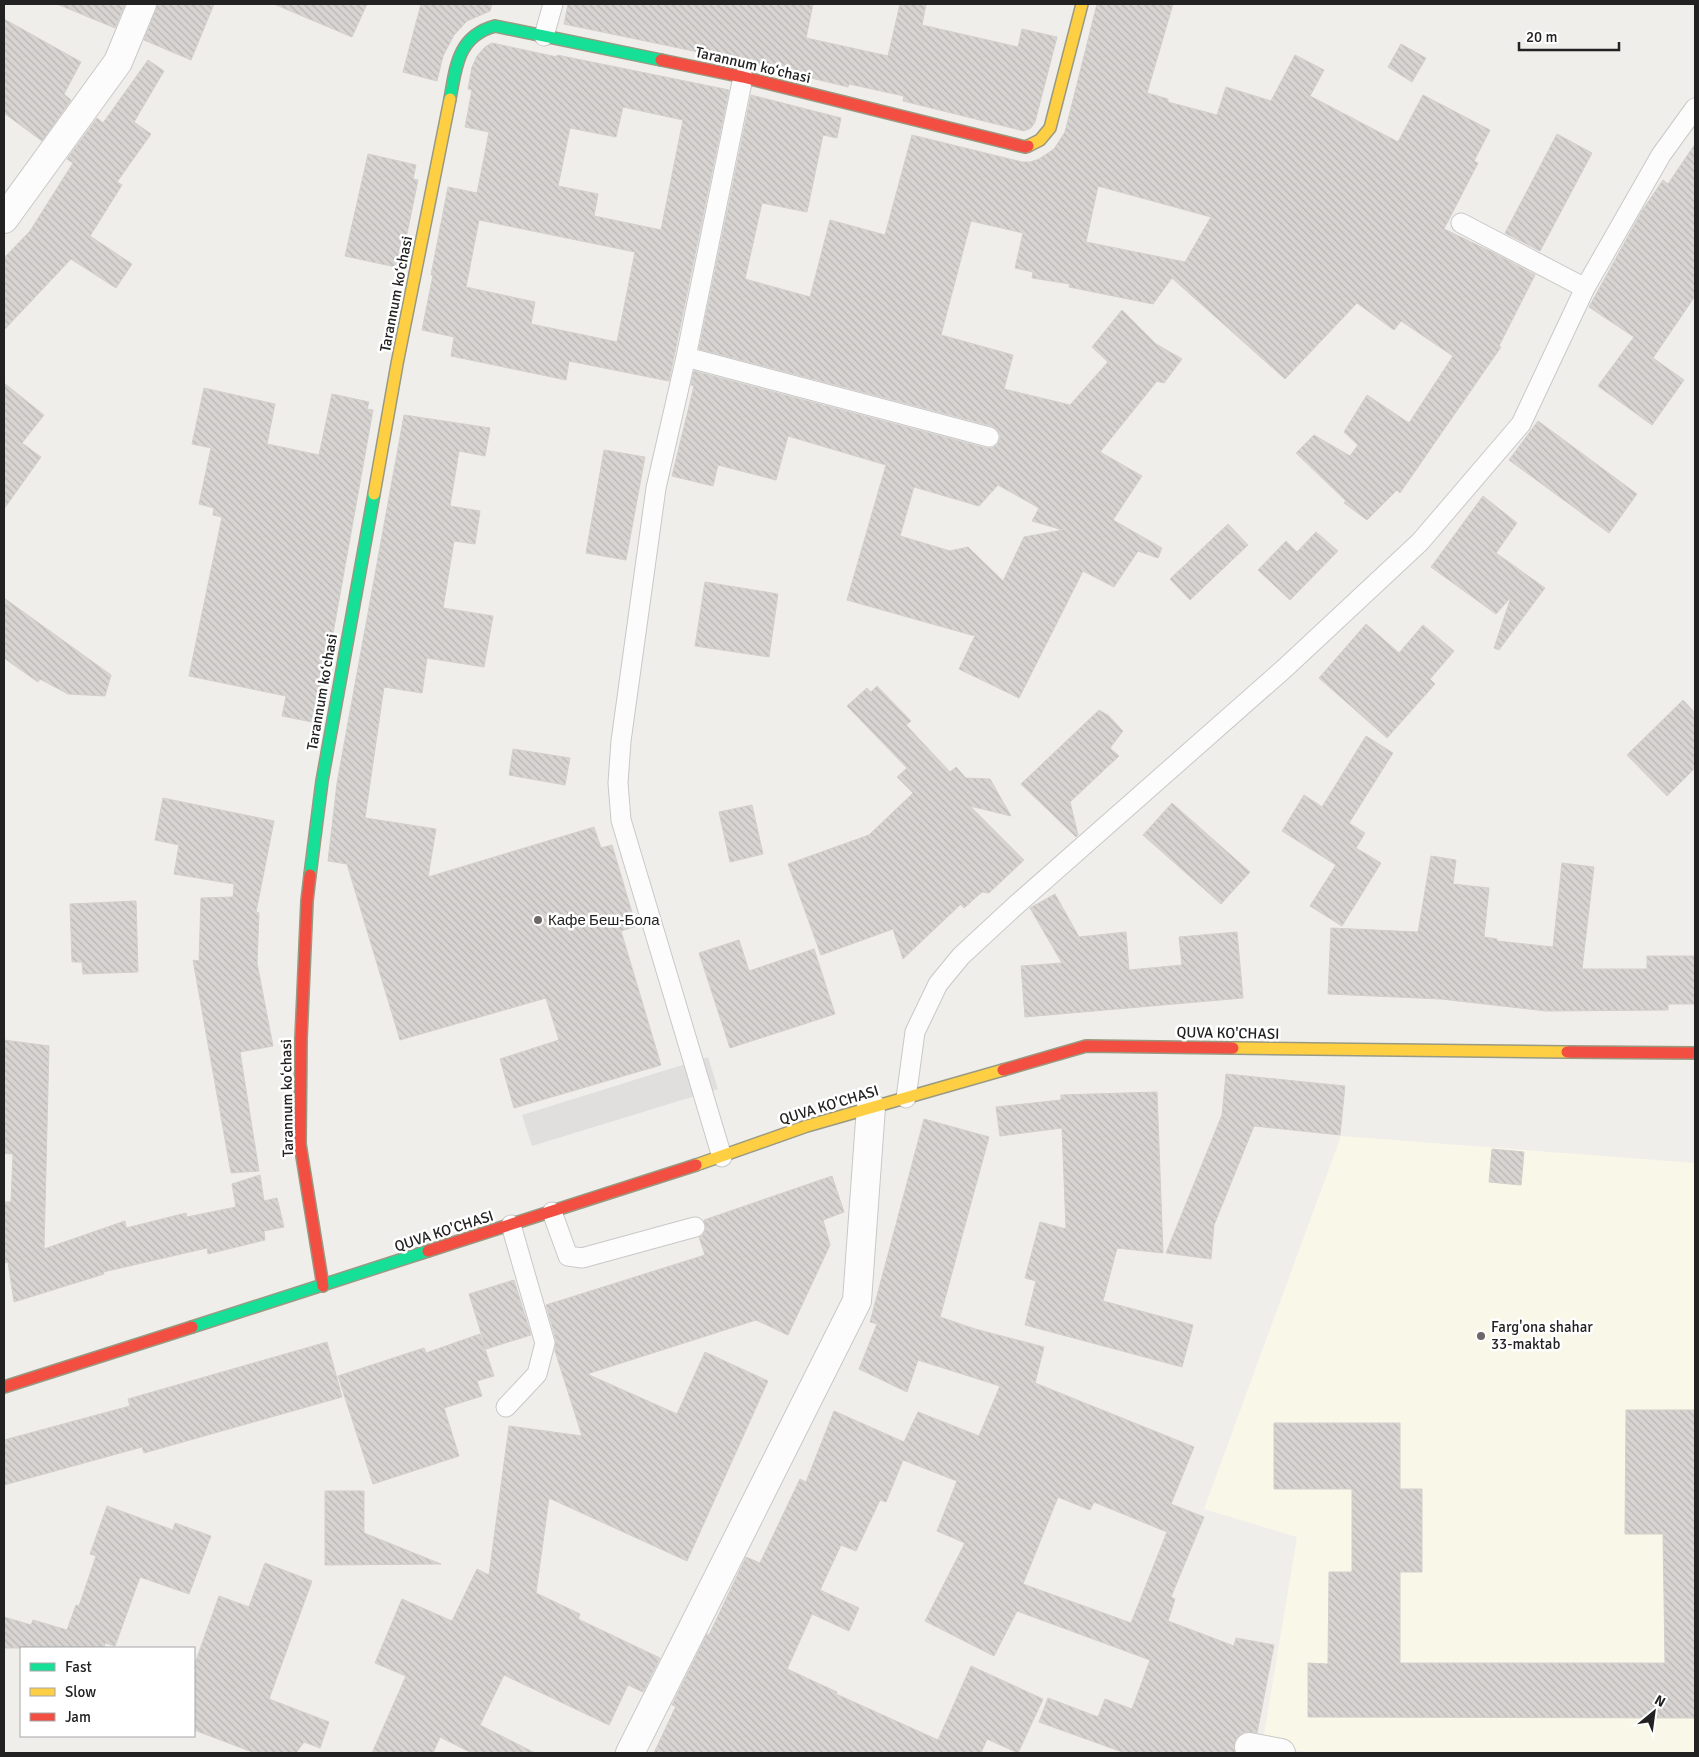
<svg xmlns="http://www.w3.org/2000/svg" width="1699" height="1757" viewBox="0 0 1699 1757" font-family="Signika,sans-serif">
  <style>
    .education { fill: #f8f7e8 }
    .parking { fill: #e0dfde }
    .building { fill: url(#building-back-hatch); stroke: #d3d0cc; fill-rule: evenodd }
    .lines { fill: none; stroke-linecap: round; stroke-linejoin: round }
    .lane-casing { stroke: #c9c8c7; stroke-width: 21 }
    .street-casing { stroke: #c9c8c7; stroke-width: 30 }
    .fast-casing { stroke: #999a82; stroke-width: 14 }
    .slow-casing { stroke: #999a82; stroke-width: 14 }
    .jam-casing { stroke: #999a82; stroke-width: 14 }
    .lane { stroke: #fdfcfc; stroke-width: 19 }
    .street { stroke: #fdfcfc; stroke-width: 28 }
    .fast { stroke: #16e098; stroke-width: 11 }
    .slow { stroke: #ffcf43; stroke-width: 11 }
    .jam { stroke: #f24e42; stroke-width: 11 }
    .poi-dot { fill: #6a6968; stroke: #fff; stroke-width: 2 }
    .labels { text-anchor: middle; stroke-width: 5; stroke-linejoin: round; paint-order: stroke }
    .street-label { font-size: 15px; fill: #222; stroke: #fff }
    .poi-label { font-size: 15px; fill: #222; stroke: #fff; text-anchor: start }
  </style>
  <defs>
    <pattern id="building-back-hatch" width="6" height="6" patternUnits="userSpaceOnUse" patternTransform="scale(1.25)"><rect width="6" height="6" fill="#d7d4d2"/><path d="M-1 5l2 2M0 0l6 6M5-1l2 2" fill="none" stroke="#b8b6b4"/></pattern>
  </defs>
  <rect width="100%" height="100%" fill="#f0eeeb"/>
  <path class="education" d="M1341,1136L1695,1163V1753H1315L1262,1746L1297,1537L1204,1509Z"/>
  <path class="parking" d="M708,1057L718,1089L532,1146L522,1115Z"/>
  <path class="building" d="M57,4H125L115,28Z
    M157,4H214L191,60L144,40L156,10Z
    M274,4H367L352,37Z
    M421,4H492L490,11L467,21L454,35L443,56L437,81L403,72Z
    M568,4H813L806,38L888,56L900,4H926L922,25L1018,47L1022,29L1057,37L1035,122L1031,128L1024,131L903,101L904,96L849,84L848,87L746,62L564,24Z
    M1097,4H1173L1147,93L1168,99V102L1217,115L1226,87L1271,101L1295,55L1324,70L1310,96L1398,142L1423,95L1490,130L1474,161L1478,163L1444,229L1494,253L1535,275L1499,346L1501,347L1400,493L1397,490L1367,520L1344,503L1346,501L1296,453L1314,435L1350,456L1358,445L1344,432L1367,395L1409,423L1453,356L1401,321L1394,330L1357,303L1285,379L1172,278L1153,304L1069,287L1070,284L1032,278L1033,272L1015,268L1023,233L971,221L941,335L1013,355L1004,389L1070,405L1108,362L1092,347L1122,310L1156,344L1182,359L1164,383L1157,381L1100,452L1142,476L1113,520L1162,548L1158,558L1138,551L1114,587L1083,571L1019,698L959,669L975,636L847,600L886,465L788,436L776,480L718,465L713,486L672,476L694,386L691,385L694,371L986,448H992L997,445L1000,439V434L997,429L992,426L699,349L751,95L841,118L837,138L823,135L807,212L762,203L745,279L810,297L830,220L885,235L912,135L1022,162H1030L1039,159L1054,149L1065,132ZM1098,186L1211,217L1185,262L1086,242ZM998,485L1039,508L1032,521L1063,530L1024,537L1003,581L968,547L950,551L900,536L914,487L979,506Z
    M4,19L81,62L64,94L71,100L42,141L4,113Z
    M492,43L557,57V55L729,90L669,381L569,361L566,380L451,356L454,337L422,330L433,275H431L448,187L477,193L489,132L465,127L472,90L468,89L472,67L477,56L485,47ZM623,107L683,120L661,230L594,216L598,194L558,186L570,128L616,137ZM479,220L635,252L617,342L531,324L535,302L466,287Z
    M1401,44L1426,58L1412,82L1388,67Z
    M148,60L164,71L134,122L151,134L117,182L122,185L90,236L132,264L116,288L71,259L4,330V258L30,231L73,163L67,159L97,118L103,123Z
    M1557,134L1592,153L1540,251L1505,233Z
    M1695,144V296L1653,358L1684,380L1652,425L1598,386L1634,337L1589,307L1642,211L1663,180L1668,184Z
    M368,154L416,165L413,179L418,180L400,268L345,256Z
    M4,383L44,415L22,443L41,457L4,509Z
    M204,388L275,404L267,444L319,455L332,394L369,402L367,409L373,410L317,723L282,716L286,696L189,676L222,517L213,515L214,508L199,504L211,448L192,444Z
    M404,415L490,428L485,456L459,451L450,506L480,511L475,544L454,541L443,608L493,616L484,667L427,658L422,693L384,687L365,818L436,829L428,877L594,827L601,848L612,845L636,926L621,931L661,1065L514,1108L500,1059L559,1040L546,998L400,1040L347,864L328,861L337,783Z
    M1538,421L1637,494L1609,533L1509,460Z
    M604,450L645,457L626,560L586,553Z
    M1483,496L1517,523L1496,553L1545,588L1499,650L1494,648L1511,597L1496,614L1431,567Z
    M1228,524L1248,545L1190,600L1170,579Z
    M1316,532L1338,551L1290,600L1258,570L1286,541L1297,552Z
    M705,582L778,594L769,657L695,646Z
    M4,598L111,675L105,696L68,694L40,679L38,682L4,658Z
    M1366,624L1399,653L1423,625L1454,651L1430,679L1435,684L1387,738L1319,678Z
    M877,686L911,721L906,725L950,772L956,767L966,778L990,779L1011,816L970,806L1024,860L989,893L982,892L964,908L961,904L903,959L893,929L821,955L788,864L869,835L913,793L897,777L907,768L847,706L867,688L871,692Z
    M1683,700L1695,713V768L1667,796L1627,755Z
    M1099,710L1109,716L1123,731L1110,748L1119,756L1070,802L1078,835L1076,837L1021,784Z
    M1366,736L1393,753L1349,823L1365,833L1356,848L1381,863L1342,926L1310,906L1336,865L1282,831L1304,795L1322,807Z
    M513,749L570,758L565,785L509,775Z
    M163,798L274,821L256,912L259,913L257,963L273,1046L240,1052L259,1171L231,1173L193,960L199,961L201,898L233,897L234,884L174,874L179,845L155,840Z
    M1172,803L1250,872L1221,904L1143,835Z
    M752,805L763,854L730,862L719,812Z
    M1431,856L1456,860L1453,884L1489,888L1484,937L1497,939V941L1553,947L1562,863L1594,867L1582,969H1647V956H1695V1004H1668V1010L1546,1011L1441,999L1328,994L1331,928L1418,932Z
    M1055,894L1079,937L1126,932L1129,970L1182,965L1179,937L1237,932L1243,998L1025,1017L1021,966L1062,963L1030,908Z
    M136,901L138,972L83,974L82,962H72L70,904Z
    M739,940L749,971L814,949L835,1014L730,1048L699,953Z
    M4,1040L49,1046L44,1249L125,1221L126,1228L186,1213L187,1217L236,1207L232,1184L260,1175L264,1201L277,1198L284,1227L264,1231L265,1240L208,1254L207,1248L103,1272L104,1274L14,1302L8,1262L4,1263V1202H11L13,1154L4,1153Z
    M1226,1074L1345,1086L1340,1135L1254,1126L1214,1225L1211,1259L1166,1253L1222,1115Z
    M1157,1092L1163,1253L1117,1248L1103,1301L1193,1325L1182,1367L1025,1325L1036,1281L1025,1278L1040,1222L1066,1229L1062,1128L1000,1136L996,1107L1061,1100V1095Z
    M924,1119L989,1137L940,1317L975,1329L1044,1347L1035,1383L1194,1447L1171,1504L1204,1517L1171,1597L1175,1599L1168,1621L1234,1646L1236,1638L1274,1645L1257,1733L1244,1732L1238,1736L1234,1745L1235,1753H1125L1039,1722L1048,1698L1098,1717L1105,1699L1132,1709L1150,1660L1017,1611L994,1656L925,1621L965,1543L937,1531L957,1481L903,1460L886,1502L880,1500L856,1551L841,1545L820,1590L859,1608L849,1631L812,1614L787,1669L837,1692L836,1694L938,1740L971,1666L1043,1699L1018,1753L987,1739L981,1753H654L676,1706L672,1705L707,1634L709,1635L746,1557L760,1563L800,1479L806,1482L834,1411L904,1442L918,1412L979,1436L1000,1386L918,1360L907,1392L859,1369L877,1324L870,1322ZM1058,1497L1090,1510L1094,1502L1167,1532L1131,1623L1023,1584Z
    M1492,1149L1524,1152L1521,1185L1489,1182Z
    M832,1176L844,1212L823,1220L830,1245L788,1335L756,1320L587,1374L677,1414L705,1352L768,1381L687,1561L549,1498L536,1593L580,1614L578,1619L660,1658L643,1692L628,1685L609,1725L504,1675L480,1725L535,1753H472L440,1737L433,1753H372L406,1676L375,1663L402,1599L452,1621L477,1569L489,1575L509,1426L582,1436L555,1351L556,1340L546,1305L705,1255L699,1237L703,1235L706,1229L704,1220Z
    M514,1280L531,1335L486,1349L469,1294Z
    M480,1334L494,1376L477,1381L482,1396L444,1408L459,1456L373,1484L338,1376L424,1348L426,1353Z
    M327,1342L342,1397L144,1453L142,1447L4,1485V1440L130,1406L128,1399Z
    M1626,1410H1695V1718L1308,1717V1663L1328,1664L1329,1572H1352V1489H1274V1423H1400V1489H1422V1572H1400V1663H1665L1663,1534H1625Z
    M325,1491H364V1533L441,1564L325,1565Z
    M107,1506L173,1530L175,1523L211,1536L189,1594L140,1577L115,1646L105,1643L104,1648H4V1617L31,1625L33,1620L67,1630L76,1605L79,1606L96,1556L90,1554Z
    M265,1563L312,1581L269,1699L329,1722L320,1748L304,1742L296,1753H255L194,1730V1666L219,1596L249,1607Z"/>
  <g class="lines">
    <g class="lane-casing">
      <path id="lane" d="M544,36L553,4
        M1461,223L1585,288
        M686,357L989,437
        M906,1098L915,1032L938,984L961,956L1015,906L1285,668L1420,542L1521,424L1585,288L1661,155L1695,108
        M722,1157L621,820L618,783L621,741L656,488L686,357L743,77
        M552,1212L568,1256L582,1258L695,1227
        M506,1407L537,1374L545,1343L511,1225"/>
    </g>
    <g class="street-casing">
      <path id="street" d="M4,219L118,62L142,4
        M1249,1747L1281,1753
        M630,1753L857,1301L871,1107"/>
    </g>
    <g class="fast-casing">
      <path id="fast" d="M450,99C456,66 458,36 495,26L661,60
        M310,875L322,781L374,494
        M192,1327L428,1251"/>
    </g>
    <g class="slow-casing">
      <path id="slow" d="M1028,146L1040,140L1050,128L1082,4
        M374,494L397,364L450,99
        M1233,1048L1567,1052
        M696,1165L807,1126L1003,1070"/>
    </g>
    <g class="jam-casing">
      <path id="jam" d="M661,60L743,77L1025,147L1028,146
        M310,875L307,901L301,1039L300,1144L323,1286
        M1567,1052L1695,1053
        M1003,1070L1086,1046L1233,1048
        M428,1251L696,1165
        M4,1387L192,1327"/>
    </g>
    <use href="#lane" class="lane"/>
    <use href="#street" class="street"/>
    <use href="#fast" class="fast"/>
    <use href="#slow" class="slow"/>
    <use href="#jam" class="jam"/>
  </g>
  <g class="poi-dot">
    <circle cx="538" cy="920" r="5"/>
    <circle cx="1481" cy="1336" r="5"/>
  </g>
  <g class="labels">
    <g class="street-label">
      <text transform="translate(753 65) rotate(13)" y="5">Tarannum koʻchasi</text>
      <text transform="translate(396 294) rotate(-79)" y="5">Tarannum koʻchasi</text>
      <text transform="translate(322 692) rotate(-80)" y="5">Tarannum koʻchasi</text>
      <text transform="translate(1228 1033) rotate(1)" y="5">QUVA KO'CHASI</text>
      <text transform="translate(287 1098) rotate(-91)" y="5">Tarannum koʻchasi</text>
      <text transform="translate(829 1105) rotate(-17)" y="5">QUVA KO'CHASI</text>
      <text transform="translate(444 1231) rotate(-18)" y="5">QUVA KO'CHASI</text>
    </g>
    <g class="poi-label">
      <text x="548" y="925">Кафе Беш-Бола</text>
      <text x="1491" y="1332">Farg'ona shahar<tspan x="1491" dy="17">33-maktab</tspan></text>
    </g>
  </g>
  <rect width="1699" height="1757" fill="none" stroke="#222222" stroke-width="10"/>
  <rect x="20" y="1647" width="175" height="90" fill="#ffffff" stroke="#a7a7a7"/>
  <rect x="30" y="1663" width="25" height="8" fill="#16e098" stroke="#a7a7a7"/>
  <text x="65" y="1672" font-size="15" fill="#222222">Fast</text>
  <rect x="30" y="1688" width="25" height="8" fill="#ffcf43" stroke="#a7a7a7"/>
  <text x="65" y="1697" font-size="15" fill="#222222">Slow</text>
  <rect x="30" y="1713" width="25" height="8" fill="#f24e42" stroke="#a7a7a7"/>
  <text x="65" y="1722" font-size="15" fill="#222222">Jam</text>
  <g transform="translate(1654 1712) rotate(29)" stroke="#ffffff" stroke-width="4" paint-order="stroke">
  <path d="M0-4L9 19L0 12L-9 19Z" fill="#222222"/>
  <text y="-8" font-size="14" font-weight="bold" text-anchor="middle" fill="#222222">N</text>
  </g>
  <path d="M1519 42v8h100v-8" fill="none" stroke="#222222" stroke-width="2.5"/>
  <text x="1526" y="42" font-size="15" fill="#222222" stroke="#ffffff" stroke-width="4" paint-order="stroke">20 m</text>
</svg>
